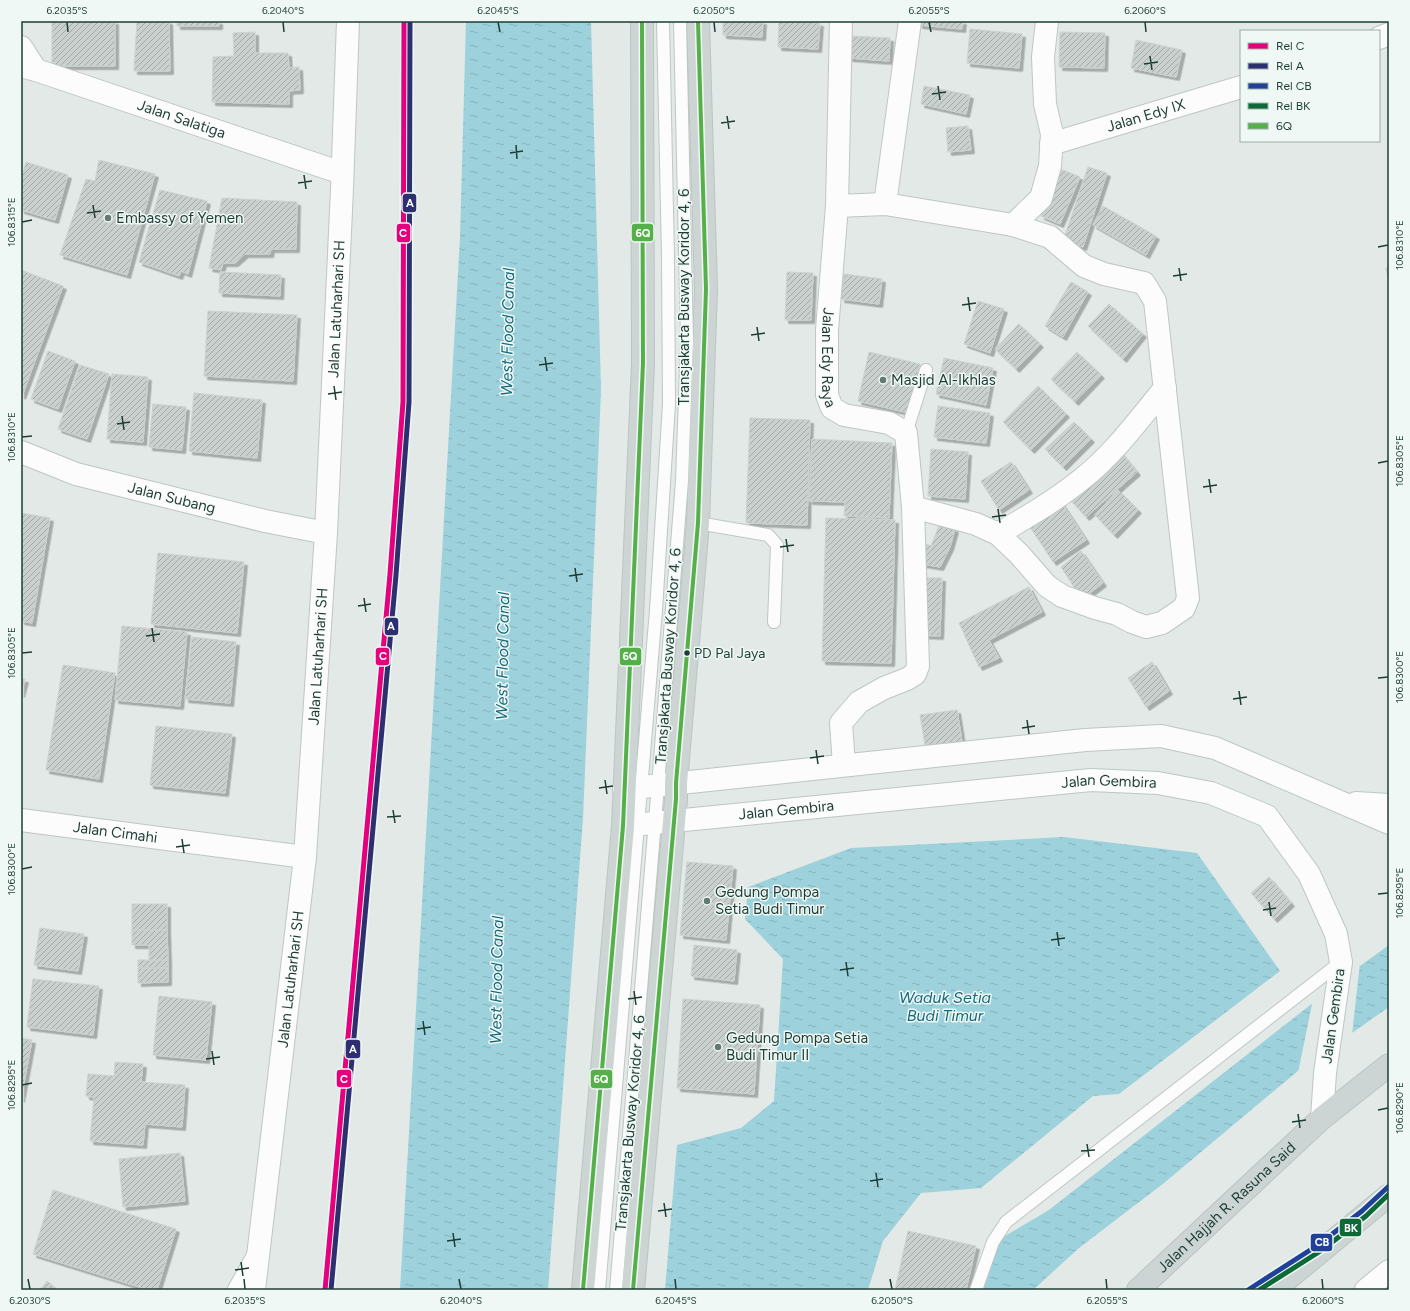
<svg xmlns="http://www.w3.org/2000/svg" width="1410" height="1311" viewBox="0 0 1410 1311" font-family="Figtree,sans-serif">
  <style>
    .water { fill: url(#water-ripples) }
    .pier { fill: #e2e9e6 }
    .building { fill: url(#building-hatch); stroke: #cbd2cf; filter: url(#shadow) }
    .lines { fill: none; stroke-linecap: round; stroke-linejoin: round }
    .service-casing { stroke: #bfc6c3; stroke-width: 14 }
    .minor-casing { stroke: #bfc6c3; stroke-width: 24 }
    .tertiary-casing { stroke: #bfc6c3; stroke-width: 24 }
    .secondary-casing { stroke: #bdc7c3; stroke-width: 24 }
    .primary-casing { stroke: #bbc5c3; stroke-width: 24 }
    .service { stroke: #fbfcfb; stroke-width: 12 }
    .minor { stroke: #fbfcfb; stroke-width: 22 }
    .tertiary { stroke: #fbfcfb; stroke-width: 22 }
    .secondary { stroke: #fbfcfb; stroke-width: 22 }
    .primary { stroke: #ccd5d3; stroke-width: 22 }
    .bus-1-casing { stroke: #eff8f4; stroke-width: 7 }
    .bus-1 { stroke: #55b04a; stroke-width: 4 }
    .rail-1-casing { stroke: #eff8f4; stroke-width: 8 }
    .rail-2-casing { stroke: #eff8f4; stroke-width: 8 }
    .rail-3-casing { stroke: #eff8f4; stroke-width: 8 }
    .rail-4-casing { stroke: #eff8f4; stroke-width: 8 }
    .rail-1 { stroke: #e5007d; stroke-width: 5 }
    .rail-2 { stroke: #2e2f70; stroke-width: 5 }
    .rail-3 { stroke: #20409a; stroke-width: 5 }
    .rail-4 { stroke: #0e6938; stroke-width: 5 }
    .ticks { fill: none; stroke: #1e3d36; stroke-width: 1.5 }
    .poi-dot { fill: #637974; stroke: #eff8f4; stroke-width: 1.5 }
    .bus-dot { fill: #1e3d36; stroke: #eff8f4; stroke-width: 1.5 }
    .labels { text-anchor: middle; stroke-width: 3; stroke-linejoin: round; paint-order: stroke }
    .bus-label { font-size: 14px; fill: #1e3d36; stroke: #eff8f4; text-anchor: start }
    .street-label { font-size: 15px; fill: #1e3d36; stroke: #eff8f4 }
    .poi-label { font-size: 15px; fill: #1e3d36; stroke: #eff8f4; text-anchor: start }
    .water-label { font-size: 16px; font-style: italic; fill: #13697f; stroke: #eff8f4 }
    .line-badge { stroke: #eff8f4; stroke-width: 1.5 }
    .badge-label { font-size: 11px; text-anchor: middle; font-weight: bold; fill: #fff }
    .neatline { fill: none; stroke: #1e3d36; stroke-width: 1.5 }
    .ticks-label { font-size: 10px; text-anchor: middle; fill: #1e3d36 }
  </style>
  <defs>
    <pattern id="water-ripples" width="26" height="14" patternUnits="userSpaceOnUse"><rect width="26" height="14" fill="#9dd1dc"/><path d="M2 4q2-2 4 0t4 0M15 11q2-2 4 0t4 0" fill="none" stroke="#87b4bd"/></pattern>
    <pattern id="building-hatch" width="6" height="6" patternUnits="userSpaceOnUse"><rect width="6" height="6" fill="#c9d0cd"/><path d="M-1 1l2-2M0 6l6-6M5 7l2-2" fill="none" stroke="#a3aaa7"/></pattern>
    <filter id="shadow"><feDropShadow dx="3.5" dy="3.5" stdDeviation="0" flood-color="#0004"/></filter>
  </defs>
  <rect width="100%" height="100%" fill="#e2e9e6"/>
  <path class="water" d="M466,21H591L601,390L583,818L548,1290H400L460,238Z
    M1064,837L1197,853L1280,971L1119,1094L1093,1096L981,1188L921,1193L883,1241L868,1290H665L677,1145L741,1128L774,1101L783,959L745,919L748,887L851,848Z
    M1389,945V1007L1299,1070L1164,1183L1079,1248L1033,1290H982L1000,1239L1049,1210L1360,966Z"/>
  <path class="pier" d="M1360,963L1352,1035L1298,1073L1313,999Z"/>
  <path class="building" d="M52,21H115V66H52Z
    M137,21H169L170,71H134Z
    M177,21H219V26H177Z
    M723,21H763L762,37L723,35Z
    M779,21L820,23L818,49L778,47Z
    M919,21H963L962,29L919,25Z
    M970,29L1022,34L1019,68L967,63Z
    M255,32V53H288L289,68L299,67L300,90L289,91V104L212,102L213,57L234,56L233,33Z
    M1060,32L1105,33L1104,68L1059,67Z
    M851,36L890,38L889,61L849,58Z
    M1136,40L1182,50L1176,77L1131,68Z
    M924,86L970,95L966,114L921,104Z
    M968,126L971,150L948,152L946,128Z
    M99,160L155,174L127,275L60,255L86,179L95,181Z
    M26,162L68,175L55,220L21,210V180Z
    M1088,167L1107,173L1083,247L1063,241Z
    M1060,169L1080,177L1060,224L1041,216Z
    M160,190L207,201L188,274L181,271L179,276L139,262Z
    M222,198L297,202L296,249H271L270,254H245L235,263H223L221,270L209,268Z
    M1103,206L1156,236L1146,255L1093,225Z
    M1386,268H1389V283Z
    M21,270L63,286L22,396L21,395Z
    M220,272L281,275L280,296L219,293Z
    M787,272L813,273L811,320H785Z
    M844,274L882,279L879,304L841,299Z
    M1071,282L1088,292L1063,337L1045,326Z
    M978,301L1004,309L990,353L964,344Z
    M1109,304L1143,334L1123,359L1088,326Z
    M208,311L297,315L293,381L204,376Z
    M1019,324L1040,344L1016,369L995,349Z
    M48,351L75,361L58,409L31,399Z
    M869,352L920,364L909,413L858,401Z
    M1077,352L1101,375L1075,402L1051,379Z
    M944,358L993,368L986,405L936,394Z
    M80,365L109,374L87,439L58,429Z
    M112,374L148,377L143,442L107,439Z
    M1038,386L1066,414L1031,450L1003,422Z
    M194,393L262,400L257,458L189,451Z
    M153,404L186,407L182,450L149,447Z
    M938,406L990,413L986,443L934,437Z
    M750,418L810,420L807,525L746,523Z
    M1074,422L1091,439L1063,467L1045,449Z
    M812,439L892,443L889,518L844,516L845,502L809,501Z
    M931,449L968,452L965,499L928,496Z
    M1118,449L1137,472L1086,517L1066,495Z
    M1011,462L1029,490L999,510L981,481Z
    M1118,490L1138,510L1114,535L1095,515Z
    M1061,502L1086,540L1053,562L1028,524Z
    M21,513L50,518L32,623L21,621Z
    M826,518L895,520L891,663L822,661Z
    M940,523L955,529L950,547L940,567L922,564L923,543L931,546Z
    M1081,551L1103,583L1082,599L1061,567Z
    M158,553L244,562L237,633L151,624Z
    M921,578H942L940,636L918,635Z
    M1029,587L1042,612L989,640L999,658L979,667L959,623Z
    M122,626L187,632L180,706L115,700Z
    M192,637L236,642L230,703L185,699Z
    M1152,662L1169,691L1146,707L1128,678Z
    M63,665L115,673L99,779L46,770Z
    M21,679H25L21,694Z
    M957,710L963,748L926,751L920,715Z
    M156,726L232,734L225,793L150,785Z
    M687,862L733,866L726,940L680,935Z
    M1269,877L1291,903L1274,919L1251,893Z
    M132,904H167V930H132Z
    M40,928L84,934L78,971L34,965Z
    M132,930H167L168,960L149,961V945H132Z
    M694,945L737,950L734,981L691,976Z
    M138,960H168V968H138Z
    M138,968H168V982L138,983Z
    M33,979L99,986L93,1035L27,1027Z
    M159,996L212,1002L206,1060L153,1055Z
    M683,999L760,1005L754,1094L677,1088Z
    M21,1038L32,1040L21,1099Z
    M115,1062L143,1064L141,1082L185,1085L182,1127L145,1124L143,1145L90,1141L94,1097L86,1096L88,1074L114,1076Z
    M180,1153L185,1201L123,1207L119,1159Z
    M53,1190L176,1229L157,1290H149L33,1254Z
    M908,1231L976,1246L966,1290H895Z
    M47,1281L58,1290H40Z"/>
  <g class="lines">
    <g class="service-casing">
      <path id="service" d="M906,433L926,370
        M698,523L768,535L777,545L774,622
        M599,1290L656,610L669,404L668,257L663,21
        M616,1290L658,785L682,481L687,341L680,21
        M976,1290L993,1242L1006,1222L1341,962"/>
    </g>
    <g class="minor-casing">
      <g id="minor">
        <path id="s1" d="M841,21L837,206L827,330V395L832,408L844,415L889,423L906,433L913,507L918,666L915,674L907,679L884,688L859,702L841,723L844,765"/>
        <path d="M1379,38L1389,34"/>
        <path d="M21,47L36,70"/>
        <path id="s2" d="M21,66L36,70L342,173"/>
        <path id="s3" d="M1051,144L1241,87"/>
        <path d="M885,204L910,21"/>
        <path d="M837,206L885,204L1013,225L1050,237L1084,266L1104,274L1144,283L1155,301L1188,598L1184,608L1162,623L1146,627L1132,622L1117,614L1095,608L1062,596L1047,586L1019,554L998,534L976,524L913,507"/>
        <path d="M1013,225L1041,198L1050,166L1052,134L1045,104L1043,57L1047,21"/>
        <path id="s4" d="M21,452L76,474L265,521L326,533"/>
        <path d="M998,534C1027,517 1056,500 1082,479C1114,454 1139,419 1165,388"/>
        <path d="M239,1290L257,1258"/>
      </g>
    </g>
    <g class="tertiary-casing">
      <g id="tertiary">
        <path id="s5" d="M21,820L305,857"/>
        <path id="s6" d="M254,1290L305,857L326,533L342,189L348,21"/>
        <path d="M1366,1290L1389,1271"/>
      </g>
    </g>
    <g class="secondary-casing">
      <g id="secondary">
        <path d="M624,789L1085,740L1161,736L1215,748L1389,823"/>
        <path d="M1356,803L1389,805"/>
        <path id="s7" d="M623,826L1091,780L1158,783L1211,793L1267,816L1309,874L1336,934L1341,962L1325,1073L1322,1118"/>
      </g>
    </g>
    <g class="primary-casing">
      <g id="primary">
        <path d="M583,1290L623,826L643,363L642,21"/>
        <path d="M633,1290L676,799V783L698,523L706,289L698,21"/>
        <path id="s8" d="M1138,1290L1322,1118L1389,1065"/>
        <path d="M1274,1290L1389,1195"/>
      </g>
    </g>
    <use href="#service" class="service"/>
    <use href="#minor" class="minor"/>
    <use href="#tertiary" class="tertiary"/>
    <use href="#secondary" class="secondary"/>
    <use href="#primary" class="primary"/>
    <g class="bus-1-casing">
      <path id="bus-1" d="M583,1290L623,826L643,363L642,21
        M633,1290L676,799V783L698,523L706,289L698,21"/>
    </g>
    <use href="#bus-1" class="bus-1"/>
    <g class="rail-1-casing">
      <path id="rail-1" d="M325,1290L390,574L403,402L404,21"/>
    </g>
    <g class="rail-2-casing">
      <path id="rail-2" d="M331,1290L396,575L409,402L410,21"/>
    </g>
    <g class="rail-3-casing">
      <path id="rail-3" d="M1248,1290L1318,1245L1362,1211L1389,1186"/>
    </g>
    <g class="rail-4-casing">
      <path id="rail-4" d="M1259,1290L1322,1250L1366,1216L1389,1194"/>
    </g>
    <use href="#rail-1" class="rail-1"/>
    <use href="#rail-2" class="rail-2"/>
    <use href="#rail-3" class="rail-3"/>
    <use href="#rail-4" class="rail-4"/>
  </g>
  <path class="ticks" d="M67,22L68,32M283,22L284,32M498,22L500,32M714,22L715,32M929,22L931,32M1145,22L1146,32M1150,56L1152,70M1144,64L1158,62M938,86L940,100M932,94L946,92M727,116L729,129M721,123L735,121M516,145L517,159M510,153L523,151M304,175L306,189M298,183L312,181M93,205L95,218M87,213L101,211M22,222L32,220M1378,247L1388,245M1179,268L1181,281M1173,276L1187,274M968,297L970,311M962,305L976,303M757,327L759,341M751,335L765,333M545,357L547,371M539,365L553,363M334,386L336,400M328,394L342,392M122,416L124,430M117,424L130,422M22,437L32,436M1378,463L1388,461M1209,479L1211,493M1203,487L1217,485M998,509L1000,523M992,517L1006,515M786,539L788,552M780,547L794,545M575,568L577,582M569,576L583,574M364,598L366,612M358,606L371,604M152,628L154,642M146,636L160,634M22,653L32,652M1378,678L1388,677M1239,691L1241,705M1233,699L1247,697M1027,720L1029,734M1022,728L1035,726M816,750L818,764M810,758L824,756M605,780L607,794M599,788L613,786M393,810L395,823M387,817L401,816M182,839L184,853M176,847L190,845M22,869L32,867M1378,894L1388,893M1269,902L1271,916M1263,910L1276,908M1057,932L1059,946M1051,940L1065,938M846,962L848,976M840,970L854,968M634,991L636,1005M628,999L642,997M423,1021L425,1035M417,1029L431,1027M212,1051L214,1065M206,1059L220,1057M22,1085L32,1083M1378,1110L1388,1108M1298,1114L1300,1128M1292,1122L1306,1120M1087,1144L1089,1157M1081,1151L1095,1150M876,1173L878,1187M870,1181L883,1179M664,1203L666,1217M658,1211L672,1209M453,1233L455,1247M447,1241L461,1239M241,1262L243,1276M235,1270L249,1268M28,1279L30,1289M244,1279L245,1289M459,1279L461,1289M675,1279L676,1289M890,1279L892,1289M1106,1279L1107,1289M1322,1279L1323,1289"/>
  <g class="poi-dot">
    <circle cx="108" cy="218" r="4"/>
    <circle cx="883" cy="380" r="4"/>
    <circle cx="707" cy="901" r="4"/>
    <circle cx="718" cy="1047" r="4"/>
  </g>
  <circle class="bus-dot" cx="687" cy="653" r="3.5"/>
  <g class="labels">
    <g class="bus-label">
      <text x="694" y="658">PD Pal Jaya</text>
    </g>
    <g class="street-label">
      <text dy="5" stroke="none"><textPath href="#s3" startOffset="99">Jalan Edy IX</textPath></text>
      <text dy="5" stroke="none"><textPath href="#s2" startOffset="169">Jalan Salatiga</textPath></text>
      <text transform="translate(684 297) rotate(-90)" y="5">Transjakarta Busway Koridor 4, 6</text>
      <text dy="5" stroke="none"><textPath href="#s6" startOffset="985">Jalan Latuharhari SH</textPath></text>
      <text dy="5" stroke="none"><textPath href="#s1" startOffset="337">Jalan Edy Raya</textPath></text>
      <text dy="5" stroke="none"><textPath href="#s4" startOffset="158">Jalan Subang</textPath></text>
      <text transform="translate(668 656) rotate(-86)" y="5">Transjakarta Busway Koridor 4, 6</text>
      <text dy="5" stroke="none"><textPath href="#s6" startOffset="637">Jalan Latuharhari SH</textPath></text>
      <text dy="5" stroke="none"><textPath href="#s7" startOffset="488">Jalan Gembira</textPath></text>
      <text dy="5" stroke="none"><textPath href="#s7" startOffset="164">Jalan Gembira</textPath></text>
      <text dy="5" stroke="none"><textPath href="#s5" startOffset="95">Jalan Cimahi</textPath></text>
      <text dy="5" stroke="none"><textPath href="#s6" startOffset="313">Jalan Latuharhari SH</textPath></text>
      <text transform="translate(1333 1016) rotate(-82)" y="5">Jalan Gembira</text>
      <text transform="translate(630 1123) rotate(-85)" y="5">Transjakarta Busway Koridor 4, 6</text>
      <text dy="5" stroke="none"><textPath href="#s8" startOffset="121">Jalan Hajjah R. Rasuna Said</textPath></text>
    </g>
    <g class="poi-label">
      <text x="116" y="223">Embassy of Yemen</text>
      <text x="891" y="385">Masjid Al-Ikhlas</text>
      <text x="715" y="897">Gedung Pompa<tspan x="715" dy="17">Setia Budi Timur</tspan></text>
      <text x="726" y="1043">Gedung Pompa Setia<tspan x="726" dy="17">Budi Timur II</tspan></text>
    </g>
    <g class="water-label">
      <text transform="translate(507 332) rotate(-89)" y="6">West Flood Canal</text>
      <text transform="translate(502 656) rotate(-89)" y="6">West Flood Canal</text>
      <text transform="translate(496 980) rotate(-89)" y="6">West Flood Canal</text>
      <text x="945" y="1003">Waduk Setia<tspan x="945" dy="18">Budi Timur</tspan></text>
    </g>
  </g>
  <g class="line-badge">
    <rect x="402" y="193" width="15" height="20" rx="4" fill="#2e2f70"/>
    <rect x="631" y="223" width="23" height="19" rx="4" fill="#55b04a"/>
    <rect x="396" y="223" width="15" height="20" rx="4" fill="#e5007d"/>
    <rect x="384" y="617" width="15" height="19" rx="4" fill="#2e2f70"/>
    <rect x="619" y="647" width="23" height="19" rx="4" fill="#55b04a"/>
    <rect x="375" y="647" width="15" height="19" rx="4" fill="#e5007d"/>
    <rect x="345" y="1039" width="16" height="20" rx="4" fill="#2e2f70"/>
    <rect x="336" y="1069" width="16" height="19" rx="4" fill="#e5007d"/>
    <rect x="590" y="1069" width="23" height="20" rx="4" fill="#55b04a"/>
    <rect x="1339" y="1218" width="23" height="19" rx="4" fill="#0e6938"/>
    <rect x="1310" y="1233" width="23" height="19" rx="4" fill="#20409a"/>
  </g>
  <g class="badge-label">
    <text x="410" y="207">A</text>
    <text x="643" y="237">6Q</text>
    <text x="403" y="237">C</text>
    <text x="391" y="630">A</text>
    <text x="630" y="660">6Q</text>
    <text x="383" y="660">C</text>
    <text x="353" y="1053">A</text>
    <text x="344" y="1083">C</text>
    <text x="601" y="1083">6Q</text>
    <text x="1351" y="1232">BK</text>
    <text x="1322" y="1246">CB</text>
  </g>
  <rect width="1410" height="1311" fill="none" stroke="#eff8f4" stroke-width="44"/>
  <rect x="1240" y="30" width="140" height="112" fill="#eff8f4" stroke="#9bada8"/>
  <rect x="1248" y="43" width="20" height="6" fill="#e5007d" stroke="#9bada8"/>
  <text x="1276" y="50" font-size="12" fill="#1e3d36">Rel C</text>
  <rect x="1248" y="63" width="20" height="6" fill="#2e2f70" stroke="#9bada8"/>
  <text x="1276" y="70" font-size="12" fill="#1e3d36">Rel A</text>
  <rect x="1248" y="83" width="20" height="6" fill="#20409a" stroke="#9bada8"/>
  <text x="1276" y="90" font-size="12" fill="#1e3d36">Rel CB</text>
  <rect x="1248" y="103" width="20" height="6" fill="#0e6938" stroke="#9bada8"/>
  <text x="1276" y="110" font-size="12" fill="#1e3d36">Rel BK</text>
  <rect x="1248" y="123" width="20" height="6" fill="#55b04a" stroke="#9bada8"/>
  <text x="1276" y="130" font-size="12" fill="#1e3d36">6Q</text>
  <rect x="22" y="22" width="1366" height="1267" class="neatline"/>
  <g class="ticks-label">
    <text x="67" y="14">6.2035°S</text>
    <text x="283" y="14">6.2040°S</text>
    <text x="498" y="14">6.2045°S</text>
    <text x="714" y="14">6.2050°S</text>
    <text x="929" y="14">6.2055°S</text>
    <text x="1145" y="14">6.2060°S</text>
    <text transform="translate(11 222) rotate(-90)" y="4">106.8315°E</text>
    <text transform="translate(1399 245) rotate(-90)" y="4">106.8310°E</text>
    <text transform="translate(11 437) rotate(-90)" y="4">106.8310°E</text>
    <text transform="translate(1399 461) rotate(-90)" y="4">106.8305°E</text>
    <text transform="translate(11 653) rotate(-90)" y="4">106.8305°E</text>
    <text transform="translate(1399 677) rotate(-90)" y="4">106.8300°E</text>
    <text transform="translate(11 869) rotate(-90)" y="4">106.8300°E</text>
    <text transform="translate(1399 893) rotate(-90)" y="4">106.8295°E</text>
    <text transform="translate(11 1085) rotate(-90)" y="4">106.8295°E</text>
    <text transform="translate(1399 1108) rotate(-90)" y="4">106.8290°E</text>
    <text x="30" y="1304">6.2030°S</text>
    <text x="245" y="1304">6.2035°S</text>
    <text x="461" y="1304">6.2040°S</text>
    <text x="676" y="1304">6.2045°S</text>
    <text x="892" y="1304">6.2050°S</text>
    <text x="1107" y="1304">6.2055°S</text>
    <text x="1323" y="1304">6.2060°S</text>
  </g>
</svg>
